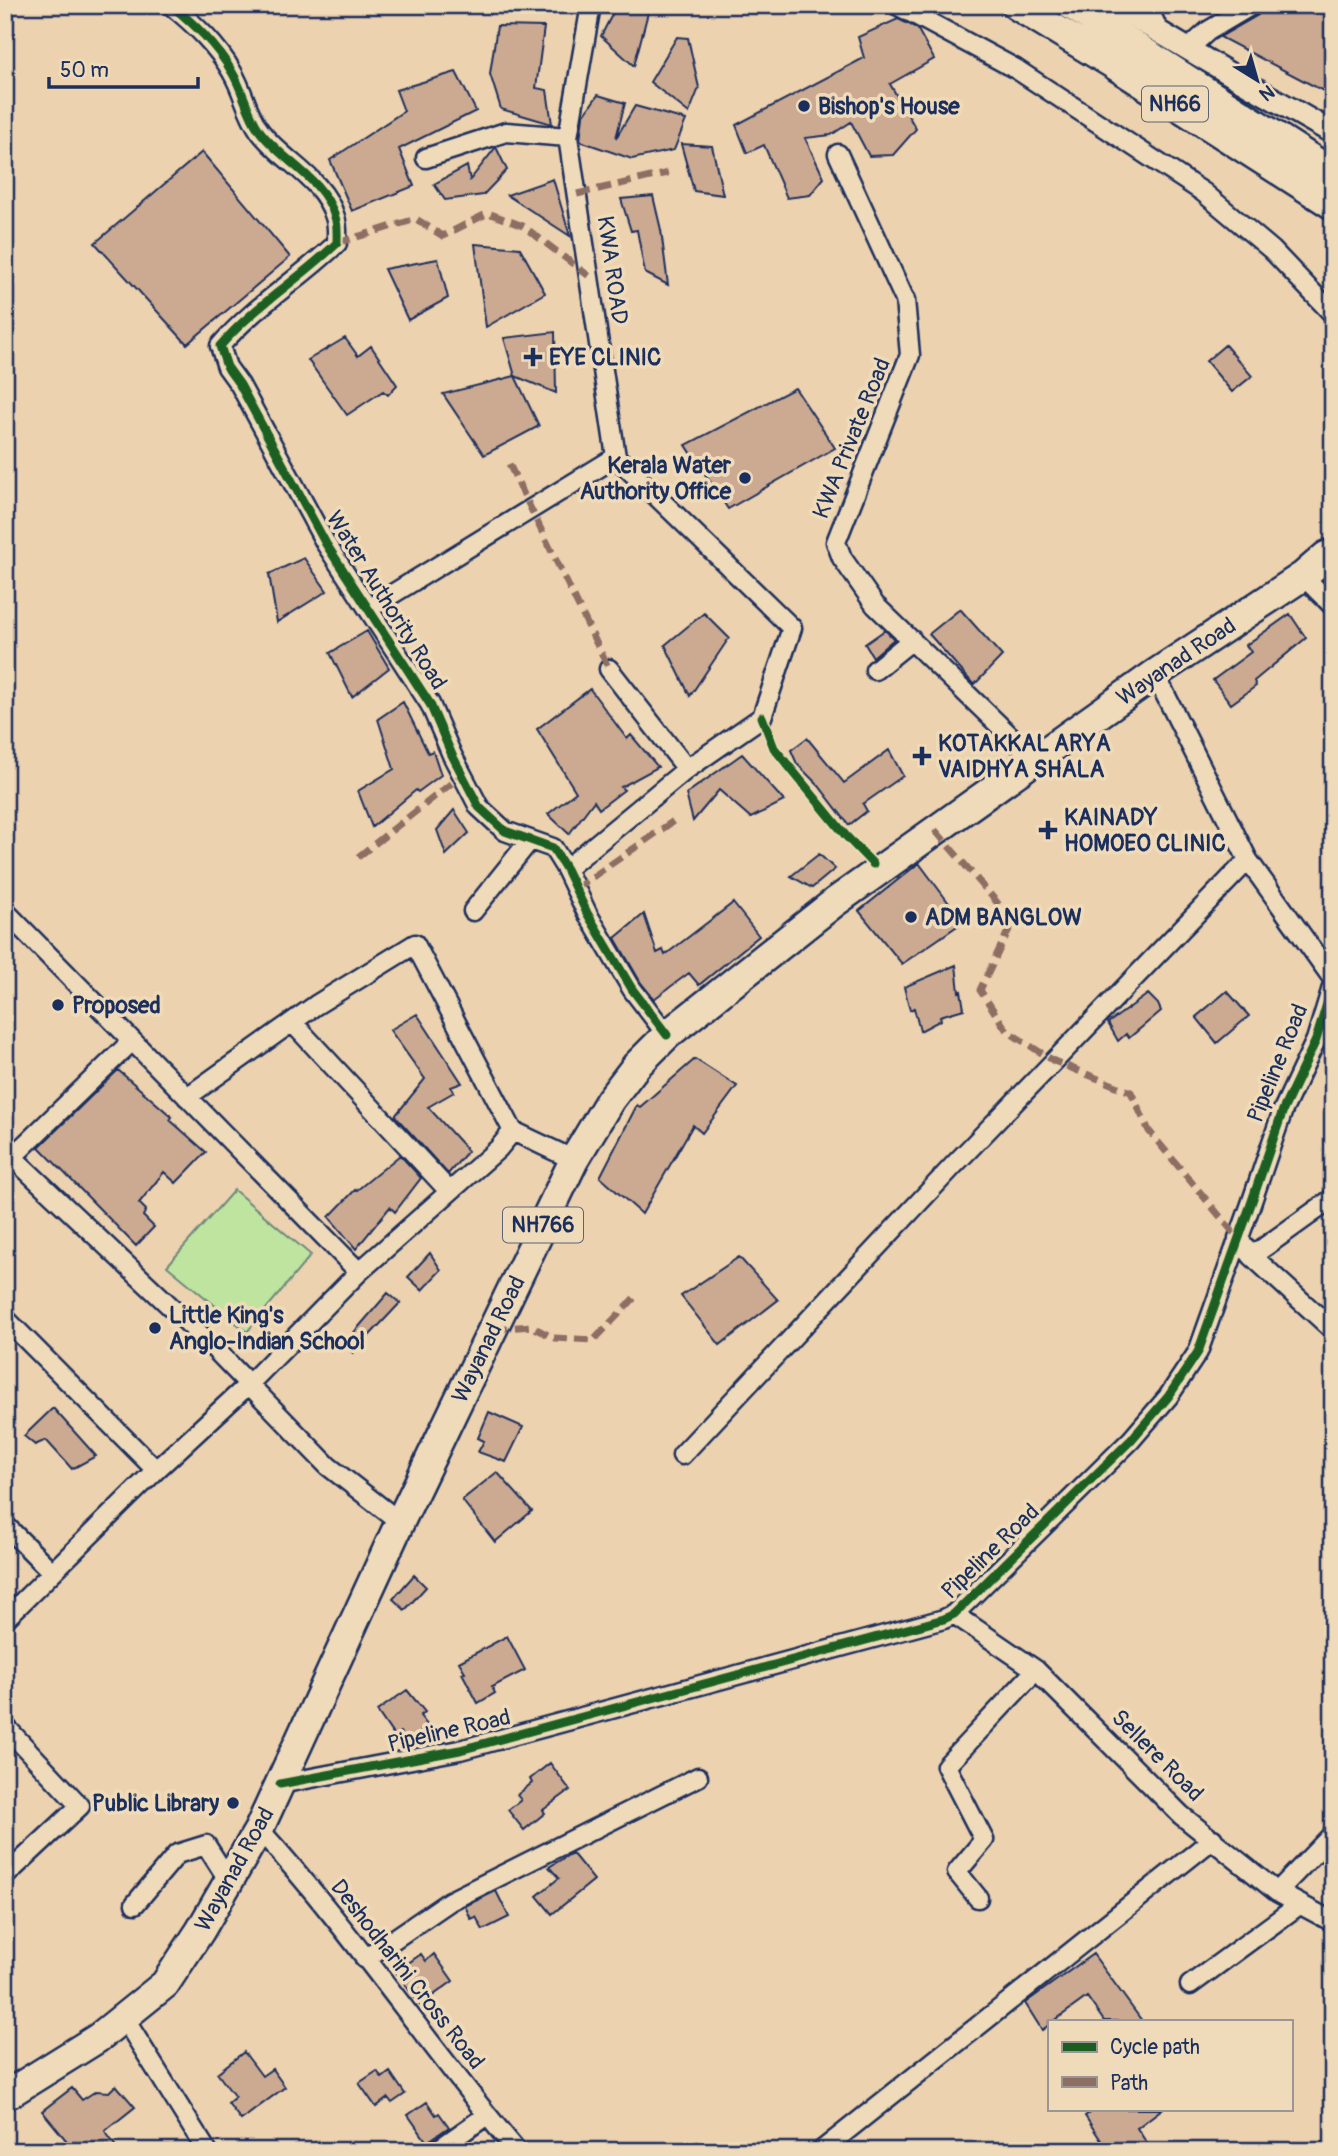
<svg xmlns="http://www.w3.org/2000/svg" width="1338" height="2156" viewBox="0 0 1338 2156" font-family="Pangolin,sans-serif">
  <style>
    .green { fill: #bfe49f; stroke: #6d8a7e; stroke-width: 2 }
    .building { fill: #ccaa91; stroke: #1b2f5e; stroke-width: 2 }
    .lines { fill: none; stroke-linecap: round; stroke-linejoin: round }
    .minor-casing { stroke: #1b2f5e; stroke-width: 23 }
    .tertiary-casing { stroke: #1b2f5e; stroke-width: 26 }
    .trunk-casing { stroke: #1b2f5e; stroke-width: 33 }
    .minor { stroke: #efdbb9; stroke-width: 18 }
    .tertiary { stroke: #efdbb9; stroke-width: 21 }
    .trunk { stroke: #efdbb9; stroke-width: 28 }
    .quiet { stroke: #8d6e63; stroke-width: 7; stroke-dasharray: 14 7; stroke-linecap: butt }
    .cycleway-casing { stroke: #efdbb9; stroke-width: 13 }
    .cycleway { stroke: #1b5e20; stroke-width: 9 }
    .poi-dot { fill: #1b2f5e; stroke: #efdbb9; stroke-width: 2.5 }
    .labels { text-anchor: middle; stroke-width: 7; stroke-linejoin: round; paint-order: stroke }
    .shield { fill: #efdbb9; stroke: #5b6379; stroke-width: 2 }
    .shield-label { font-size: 21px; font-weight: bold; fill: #1b2f5e }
    .poi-label { font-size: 23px; font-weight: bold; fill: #1b2f5e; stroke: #efdbb9; text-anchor: start }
    .street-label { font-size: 23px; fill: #1b2f5e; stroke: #efdbb9 }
  </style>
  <rect width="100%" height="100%" fill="#edd2af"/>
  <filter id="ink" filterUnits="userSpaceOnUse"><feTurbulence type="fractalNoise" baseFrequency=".0143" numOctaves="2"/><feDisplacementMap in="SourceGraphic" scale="14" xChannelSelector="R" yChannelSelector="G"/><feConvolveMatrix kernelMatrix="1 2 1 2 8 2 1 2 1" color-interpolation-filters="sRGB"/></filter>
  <g filter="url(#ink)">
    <path class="green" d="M234,1190L311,1255L247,1332L167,1266Z"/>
    <path class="building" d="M617,5H650L634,66L601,36Z
      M1263,5H1325L1333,14V96L1220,37L1258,15Z
      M898,19L917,28L934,59L890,84L916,129L893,155L869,156L851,122L831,135L805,138L824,178L810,195L787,198L764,145L747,153L736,125L864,58L858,37Z
      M497,26L544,27L536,88L547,90L552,124L501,109L490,74Z
      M677,37L688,38L699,88L689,113L650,82Z
      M456,72L476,111L399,149L414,186L352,211L330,160L404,111L396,90Z
      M598,95L625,103L616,138L635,106L686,120L674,150L632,159L580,141L583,116Z
      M681,144L712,146L723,195L694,191Z
      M496,147L507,170L483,195L445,200L434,184L467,166L470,180Z
      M202,152L290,257L187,344L95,243Z
      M553,179L570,236L507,195Z
      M653,196L661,230L668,285L645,273L637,230L631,231L621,199Z
      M475,244L520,248L545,293L486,327Z
      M438,259L448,298L408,320L384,269Z
      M555,332L556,393L515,376L504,338Z
      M345,338L358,356L371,346L397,385L388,395L383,391L347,415L308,360Z
      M1225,345L1252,376L1232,392L1206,361Z
      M515,376L539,426L484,455L443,394Z
      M795,388L835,448L728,509L686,445Z
      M304,558L327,591L277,622L269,574Z
      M960,609L1002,656L974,685L929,634Z
      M704,613L729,638L690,696L665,645Z
      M1290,614L1306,638L1254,681L1256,686L1231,704L1213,680L1251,652L1246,645Z
      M885,630L894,639L873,657L865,644Z
      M367,631L389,668L352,697L330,653Z
      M590,689L627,739L631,735L658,767L621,787L624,790L599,809L594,801L569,834L548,814L576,792L537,729Z
      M403,702L428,753L433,751L441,775L418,792L416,790L372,827L358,791L394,769L378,719Z
      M807,738L844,783L889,750L903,776L863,804L867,811L849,825L819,786L797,764L791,750Z
      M742,754L784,801L751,818L719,790L693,821L686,794Z
      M454,810L469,833L446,855L437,830Z
      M819,854L835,869L812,888L791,876Z
      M919,863L963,922L902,964L859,911Z
      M733,903L759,936L699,985L689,973L654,999L641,983L615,938L644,914L657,953L663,950L665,955Z
      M956,965L959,992L961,991L964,1009L940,1016L941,1020L920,1031L914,1008L910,1010L904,987Z
      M1227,991L1249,1016L1217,1043L1196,1017Z
      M1148,994L1158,1004L1161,1011L1129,1038L1126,1034L1118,1041L1108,1023Z
      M417,1014L462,1083L451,1087L454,1092L428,1107L468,1151L448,1174L395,1116L425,1079L390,1030Z
      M695,1059L737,1086L702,1133L693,1125L642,1214L600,1177L637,1105L640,1107Z
      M118,1070L172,1117L170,1120L206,1152L176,1183L164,1172L139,1203L146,1210L143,1216L154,1227L136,1246L39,1147Z
      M400,1155L421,1178L395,1212L390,1207L356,1249L329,1217L355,1190L356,1191Z
      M430,1253L441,1270L422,1290L408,1277Z
      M739,1257L778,1300L720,1345L681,1296Z
      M388,1293L400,1303L353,1353L344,1344Z
      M53,1408L96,1456L72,1469L46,1440L35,1445L24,1436Z
      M489,1412L523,1427L506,1462L478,1452L484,1441L478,1438Z
      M497,1472L532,1511L495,1542L462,1500Z
      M414,1575L426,1587L405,1610L393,1599Z
      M507,1636L525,1670L492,1687L495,1693L478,1703L462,1673L465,1672L459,1662Z
      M407,1690L425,1712L420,1716L428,1726L408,1742L400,1732L394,1736L377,1711Z
      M550,1763L570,1790L543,1810L545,1813L524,1830L508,1810L521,1800L517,1795L532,1783L530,1779Z
      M572,1853L594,1880L552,1914L537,1896L559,1878L549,1867Z
      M496,1891L509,1917L483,1930L476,1917L471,1919L465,1906Z
      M421,1954L426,1961L434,1954L453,1981L420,2005L396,1972Z
      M1093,1954L1142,2021H1104L1087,1997L1054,2021H1049V2025L1042,2030L1025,2003Z
      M244,2052L262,2076L272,2069L285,2087L241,2120L228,2103L235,2097L217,2073Z
      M377,2071L382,2078L390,2072L405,2094L392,2103L388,2098L376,2107L359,2083Z
      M116,2085L135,2107L105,2131L119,2151H75L42,2111L72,2088L82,2100L96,2091L109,2092Z
      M427,2102L436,2115L439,2113L449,2127L427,2142L408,2115Z
      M1095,2109H1162L1137,2128L1152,2151H1108L1085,2116Z"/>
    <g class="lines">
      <g class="minor-casing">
        <path id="minor" d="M171,5C194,24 217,45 232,72C243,90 247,113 259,130C282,162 323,177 335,217C338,225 337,235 337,243C300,279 254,306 220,346L227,367L240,385L326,544L430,704L452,755L479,807L505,831L553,848L566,869L587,913L632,989L667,1035
          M897,5L1016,69L1203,192L1272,250L1333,314
          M1147,5L1159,32
          M1188,49L1208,31L1252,5
          M838,154L905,300L910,355L836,542L842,558L875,605L1034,759
          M426,158L506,132L568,137
          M1303,576L1333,606
          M368,609L616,457
          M609,669L687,769
          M875,670L912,640
          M1155,674L1248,860L1333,979
          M566,869L687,769L762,717L792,628L616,457L568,137L591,5
          M5,911L359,1272
          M473,911L530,840
          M292,1022L449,1191
          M187,1097L316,1005L415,944L513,1131
          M5,1150L208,1342L328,1466L400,1522
          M5,1164L132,1041
          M1238,1238L1252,1256L1333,1330
          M1252,1256L1333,1198
          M5,1318L156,1470
          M682,1455L953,1166L1248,860
          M5,1525L52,1572
          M954,1614L1036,1670L1181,1815L1277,1892L1333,1922
          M5,1619L156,1470L249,1384L359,1272L498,1149L513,1131L574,1160
          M5,1726L80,1806L5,1876
          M280,1784L460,1750L944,1619L954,1614L1131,1440L1168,1397L1198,1352L1251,1204L1283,1110L1316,1040L1333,984
          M259,1829C352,1931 428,2046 517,2151
          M1277,1892L1333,1834
          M978,1898L957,1872L984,1840L946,1766L1036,1670
          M135,1904L177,1854L206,1845L229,1881
          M365,1959L450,1901L698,1777
          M1190,1985L1299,1905
          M124,2018L207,2151
          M436,2151L487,2115
          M821,2151L1213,1839"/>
      </g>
      <g class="tertiary-casing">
        <path id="tertiary" d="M1114,5L1235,77L1333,133"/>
      </g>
      <g class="trunk-casing">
        <path id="trunk" d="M1016,5L1113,64L1333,205
          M1071,5L1333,173
          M5,2096L98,2038L165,1984L200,1931L259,1829L400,1522L574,1160L610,1100L636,1066L667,1035L835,902L1155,674L1303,576L1326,556L1333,553"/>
      </g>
      <use href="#minor" class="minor"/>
      <use href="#tertiary" class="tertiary"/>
      <use href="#trunk" class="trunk"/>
      <path class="quiet" d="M577,194L668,173
        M337,243L416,219L443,236L488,213L523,226L589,276
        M509,464L609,669
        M935,830L1013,921L980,990L1007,1031L1054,1061L1131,1092L1149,1131L1238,1238
        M358,857L462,775
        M575,889L678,818
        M494,1329L531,1326L554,1338L594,1340L637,1295"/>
      <g class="cycleway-casing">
        <path id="cycleway" d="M171,5C194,24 217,45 232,72C243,90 247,113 259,130C282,162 323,177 335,217C338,225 337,235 337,243C300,279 254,306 220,346L227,367L240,385L326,544L430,704L452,755L479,807L505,831L553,848L566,869L587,913L632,989L667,1035
          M762,717L774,748L846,836L873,864
          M280,1784L460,1750L944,1619L954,1614L1131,1440L1168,1397L1198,1352L1251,1204L1283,1110L1316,1040L1333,984"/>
      </g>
      <use href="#cycleway" class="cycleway"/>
    </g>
  </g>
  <g class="poi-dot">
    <circle cx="804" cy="106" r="7"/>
    <path d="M529.5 346.5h7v7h7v7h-7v7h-7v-7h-7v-7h7z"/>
    <circle cx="745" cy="478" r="7"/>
    <path d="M918.5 745.5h7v7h7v7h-7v7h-7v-7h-7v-7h7z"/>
    <path d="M1044.5 819.5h7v7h7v7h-7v7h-7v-7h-7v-7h7z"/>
    <circle cx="911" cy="917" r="7"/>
    <circle cx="58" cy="1005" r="7"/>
    <circle cx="155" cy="1328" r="7"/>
    <circle cx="233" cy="1803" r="7"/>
  </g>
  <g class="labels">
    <g class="shield">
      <rect x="1142" y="86.5" width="66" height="35" rx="5"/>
      <rect x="503" y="1207.5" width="80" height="35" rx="5"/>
    </g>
    <g class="shield-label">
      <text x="1175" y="111">NH66</text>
      <text x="543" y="1232">NH766</text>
    </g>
    <g class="poi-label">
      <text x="818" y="114">Bishop's House</text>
      <text x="549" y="365">EYE CLINIC</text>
      <text x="731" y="473" text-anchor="end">Kerala Water<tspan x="731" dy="26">Authority Office</tspan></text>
      <text x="938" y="751">KOTAKKAL ARYA<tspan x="938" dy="26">VAIDHYA SHALA</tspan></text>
      <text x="1064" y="825">KAINADY<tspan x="1064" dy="26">HOMOEO CLINIC</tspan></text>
      <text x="925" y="925">ADM BANGLOW</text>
      <text x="72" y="1013">Proposed</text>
      <text x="169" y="1323">Little King's<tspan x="169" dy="26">Anglo-Indian School</tspan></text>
      <text x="219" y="1811" text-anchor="end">Public Library</text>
    </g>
    <g class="street-label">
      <text transform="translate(613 270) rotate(82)" y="8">KWA ROAD</text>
      <text transform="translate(851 438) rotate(-68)" y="8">KWA Private Road</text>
      <text transform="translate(387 600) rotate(58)" y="8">Water Authority Road</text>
      <text transform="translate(1176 661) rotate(-34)" y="8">Wayanad Road</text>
      <text transform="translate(1277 1063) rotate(-68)" y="8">Pipeline Road</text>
      <text transform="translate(488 1339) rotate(-64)" y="8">Wayanad Road</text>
      <text transform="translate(990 1551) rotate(-44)" y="8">Pipeline Road</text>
      <text transform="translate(449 1730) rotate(-13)" y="8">Pipeline Road</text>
      <text transform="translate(1158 1755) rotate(45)" y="8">Sellere Road</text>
      <text transform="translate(234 1869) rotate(-61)" y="8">Wayanad Road</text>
      <text transform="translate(408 1974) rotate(52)" y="8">Deshodharini Cross Road</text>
    </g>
  </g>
  <rect width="1338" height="2156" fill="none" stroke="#efdbb9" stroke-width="28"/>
  <rect x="14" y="14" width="1310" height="2128" fill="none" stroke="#1b2f5e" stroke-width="2.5" filter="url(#ink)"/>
  <rect x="1048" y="2020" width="245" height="91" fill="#efdbb9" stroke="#9a9695" stroke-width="2"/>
  <rect x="1062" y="2042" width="35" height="10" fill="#1b5e20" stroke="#9a9695" stroke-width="2"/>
  <text x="1110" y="2054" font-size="21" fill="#1b2f5e">Cycle path</text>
  <rect x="1062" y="2077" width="35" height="10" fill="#8d6e63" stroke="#9a9695" stroke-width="2"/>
  <text x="1110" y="2090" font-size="21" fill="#1b2f5e">Path</text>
  <g transform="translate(1257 80) rotate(143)" stroke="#efdbb9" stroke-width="5" paint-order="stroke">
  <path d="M0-5L12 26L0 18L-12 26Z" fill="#1b2f5e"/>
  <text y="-10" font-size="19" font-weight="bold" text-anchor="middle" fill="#1b2f5e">N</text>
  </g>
  <path d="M49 77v10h149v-10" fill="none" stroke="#1b2f5e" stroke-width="3.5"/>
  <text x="60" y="77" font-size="21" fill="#1b2f5e" stroke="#efdbb9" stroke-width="5" paint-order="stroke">50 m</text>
</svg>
